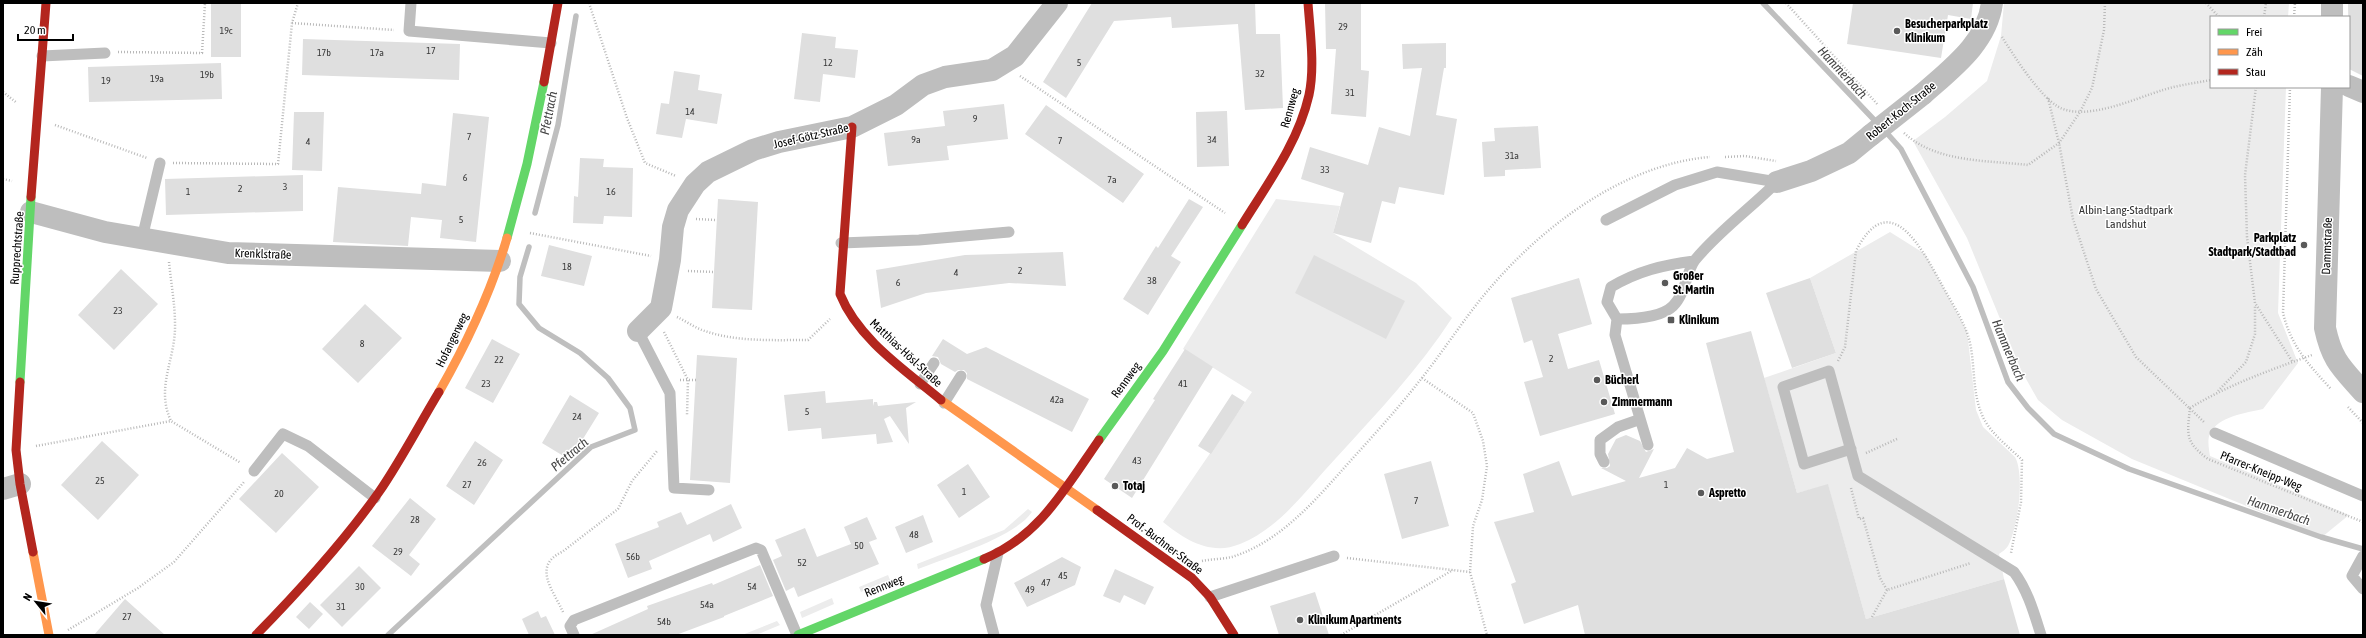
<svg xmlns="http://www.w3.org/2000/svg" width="2366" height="638" viewBox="0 0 2366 638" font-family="'Asap Condensed',sans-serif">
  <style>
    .green { fill: #ececec }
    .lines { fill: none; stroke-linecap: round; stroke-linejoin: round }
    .stream { stroke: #bfbfbf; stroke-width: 5.5 }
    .building { fill: #dfdfdf }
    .path { stroke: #b9b9b9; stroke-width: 2.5; stroke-dasharray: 1 2; stroke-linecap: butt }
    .lane { stroke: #bebebe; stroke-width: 11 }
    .street { stroke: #bebebe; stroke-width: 22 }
    .fast { stroke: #63d668; stroke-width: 9 }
    .slow { stroke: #ff974d; stroke-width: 9 }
    .jam { stroke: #b3261e; stroke-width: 9 }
    .street-bridge { stroke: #bebebe; stroke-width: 22 }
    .poi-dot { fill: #595959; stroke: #fff; stroke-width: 1.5 }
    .labels { text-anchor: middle; stroke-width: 3; stroke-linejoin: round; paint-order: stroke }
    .number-label { font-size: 10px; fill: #383838 }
    .poi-label { font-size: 12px; font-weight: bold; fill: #000; stroke: #fff; text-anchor: start }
    .street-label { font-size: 12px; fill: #000; stroke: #fff }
    .park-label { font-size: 12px; fill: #333; stroke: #fff }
    .water-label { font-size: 13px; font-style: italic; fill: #444; stroke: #fff }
  </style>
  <rect width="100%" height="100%" fill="#fff"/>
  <path class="green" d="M2004,3H2289L2288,17H2211V87H2286L2278,313L2298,363L2263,409C2246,413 2218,416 2210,434C2207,439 2209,450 2210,456L2349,515L2322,537L2132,459L2062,420L2038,400L2021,370L1967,238L1913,141L1945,117L1987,81L2001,36Z
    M1276,199L1340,206L1333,233L1416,283L1452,318C1419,369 1377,413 1336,458C1307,489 1280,528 1240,544C1211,556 1185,540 1163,522L1252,392L1183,349Z
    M1890,232L1925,254L1967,331L1976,410L1983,427L2015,457C2025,475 2018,528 2008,546C2006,549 2002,552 1999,554L2004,579L1866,619L1828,485L1797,493L1764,378L1836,353L1810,278Z
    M1028,509L1032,512C1014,538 948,557 918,569L917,564L1004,530Z
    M888,575L890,580L861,592L859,587Z
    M832,598L834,604L802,618L800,612Z
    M777,621L780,625L756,635H742Z"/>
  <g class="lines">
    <path class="stream" d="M1763,3L1879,125
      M1885,131L1901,149L1973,287L2008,382L2028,408L2054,434L2129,469L2321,537L2363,549
      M535,213L558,125L576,16
      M388,635L591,447L635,430L630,408L608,378L580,353L539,328L519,304L520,277L529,247"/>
  </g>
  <path class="building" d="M211,3H241V57H211Z
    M1092,3H1255L1256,34H1280L1283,108L1245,110L1238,24L1172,28L1171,17L1114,21L1066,98L1043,82Z
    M1325,3H1361V70L1369,71L1366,117L1331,114L1336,49H1326Z
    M1853,3H1973L1971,19L1948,15L1941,58L1847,44Z
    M2348,3H2363V76L2349,69Z
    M802,33L836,37L835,48L858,50L855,78L823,74L820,102L794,99Z
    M303,39L460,44L459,80L302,75Z
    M1446,43V68H1444L1436,115L1457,119L1444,195L1399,187L1395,204L1382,201L1371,243L1333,233L1344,193L1301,179L1310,147L1368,165L1379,127L1410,136L1422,68L1403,69L1402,44Z
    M221,63L222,99L89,102L88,67Z
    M674,71L700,75L698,90L722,94L717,124L686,119L682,138L656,134L661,103L669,104Z
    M1004,104L1008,139L947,146L949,160L888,166L884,133L945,126L943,111Z
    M1046,105L1144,174L1123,203L1025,134Z
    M1227,111L1229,166L1197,167L1196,112Z
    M294,112H324L322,171L292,170Z
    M453,113L489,117L476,242L440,238L442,220L411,217L408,246L333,242L338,187L421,194L422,183L446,186Z
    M1538,126L1541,168L1505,170V176L1484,177L1482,142L1495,141L1494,128Z
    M580,158L604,159L603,167L633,168L632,217L604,216L603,224L573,223L574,196L578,197Z
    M303,175V211L166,215L165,179Z
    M718,199L758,202L752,310L712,308Z
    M1189,199L1203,207L1171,256L1181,262L1148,315L1123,299L1156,246L1158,248Z
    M549,245L592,256L584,286L541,276Z
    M1063,252L1066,286L1009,283L926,293L881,308L876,270L965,255Z
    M1314,255L1405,301L1386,339L1295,293Z
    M121,269L158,304L114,350L78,315Z
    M1579,278L1592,324L1558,334L1568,369L1599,360L1615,414L1540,436L1524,382L1543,377L1532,340L1524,343L1511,298Z
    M1810,278L1836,353L1792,368L1766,293Z
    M365,304L402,338L358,383L322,349Z
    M1751,331L1797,493L1828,484L1866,619L2004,579L2020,635H1585L1578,605L1524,624L1511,584L1516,582L1494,522L1534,512L1523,474L1559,461L1572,496L1626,481L1601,468H1607L1610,466L1608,454L1616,439L1626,435L1640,441L1646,452L1654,449L1639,478L1675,468L1687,448L1707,459L1734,452L1706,343Z
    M492,339L520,354L493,403L465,388Z
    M943,339L967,354L986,347L1089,399L1072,432L967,379V373L964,370H958L955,372L941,364L938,357L932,356Z
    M1185,349L1213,367L1132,498L1104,479L1155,400L1153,399Z
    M697,355L737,358L730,483L690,480Z
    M825,391L826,403L873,399V406L874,402H877L878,406L916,402L906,408L909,444L890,416L884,419L893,442L877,444L876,434L822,439L821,428L788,431L784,395Z
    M1232,394L1245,402L1211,454L1198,446Z
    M570,395L599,413L570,460L542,443Z
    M102,441L139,475L98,520L61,485Z
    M475,441L503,460L474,505L446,486Z
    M282,453L319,487L276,533L239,499Z
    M1431,461L1449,526L1402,539L1384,474Z
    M968,464L990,497L959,518L937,485Z
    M410,498L436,519L409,555L420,564L411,576L372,546Z
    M731,504L742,528L713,542L710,534L649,561L652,569L628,578L615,544L659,527L657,522L681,512L687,525Z
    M923,515L933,542L906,553L895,527Z
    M867,517L877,539L869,542L879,564L798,597L794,587L786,591L773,560L782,556L775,540L805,528L817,557L851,544L844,527Z
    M1062,557L1081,567L1075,585L1027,607L1014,583Z
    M760,565L773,596L724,616V617L676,635H590L648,609L647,606L712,583L713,585Z
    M359,566L381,588L342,627L320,605Z
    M1115,569L1154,587L1145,605L1124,595L1120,603L1103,596Z
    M1315,592L1329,635H1279L1270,606Z
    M125,599L165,635H94Z
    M310,602L323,614L309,629L296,617Z
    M538,611L541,618L546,616L555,635H529L522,619Z"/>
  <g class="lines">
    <path class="path" d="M589,3L627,118L645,163L676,176
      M1786,3L1878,105
      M2206,3L2219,17
      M2264,17L2266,3
      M2294,17L2295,3
      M292,23L394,30
      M2002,37C2014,56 2039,95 2057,106C2084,123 2136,98 2163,90C2179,85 2195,83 2211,80
      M118,52L202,53L205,3
      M1020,76L1225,213
      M2256,87L2245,175L2247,237L2255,303L2292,361
      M2290,87L2283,313C2291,346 2308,364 2331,389
      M3,92L17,103
      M2048,98L2059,143L2073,219L2096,289L2136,357L2205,423
      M55,125L147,158
      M1904,133C1937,163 1986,160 2028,165L2059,143L2080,112L2092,88L2104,30L2105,3
      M1725,157L1745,156L1776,161
      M173,163L278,164L292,23L298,3
      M3,179L12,181
      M696,219L716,220
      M530,233L651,256
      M169,262C171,283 175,304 175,324C176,359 155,387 171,421
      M688,271L714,272
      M677,317C686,321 695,328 705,331C736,342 775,340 808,340L830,319
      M664,332L688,380L687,415
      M1838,361L1845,347L1856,251C1890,184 1923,251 1942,285C1950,300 1960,315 1966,330C1977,357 1970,390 1983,417C1991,434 2009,447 2022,460L2021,502L2011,553
      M1422,378L1473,413L1483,441L1487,466L1482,500L1473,526L1470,572L1487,635
      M680,380H696
      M2218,391L2246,362L2255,334V305
      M2348,407L2363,423
      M2190,408C2187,435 2185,442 2208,459L2363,522
      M2190,408C2228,385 2270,370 2312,355
      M36,446L171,421L241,463
      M1866,453L1897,439
      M1851,488L1859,519L1863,518L1880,578L1887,590L1971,563
      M1347,558L1470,572
      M1202,561C1212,559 1223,559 1232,557C1279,542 1313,503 1344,468C1370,439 1397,410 1421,379C1445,349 1465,317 1490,288C1544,225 1625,164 1710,157
      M563,612C553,590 532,566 562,552L618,509L632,481L657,451
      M1872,617L1887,590
      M68,630L138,588L174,562L244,482
      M1341,635L1453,570"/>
    <path class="lane" d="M411,3L409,31L551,43
      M42,56L105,53
      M1606,220L1675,185L1717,172L1777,182
      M145,237L144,230L160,163
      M841,243L919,240L1009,232
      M1694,261C1663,265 1638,271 1611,287L1607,302L1617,319C1633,319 1661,318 1673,306C1686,293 1686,272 1695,260C1719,231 1751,208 1777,182
      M1617,319L1615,335L1648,445
      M638,331L670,393L674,488L709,490
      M920,384L934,363
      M944,403L961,376
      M2215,433L2363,496
      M1851,449L1804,464L1783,387L1829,371L1858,476L2014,572C2028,591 2034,613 2041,635
      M1604,462L1600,454V440L1618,427L1638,420
      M254,471L283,434L308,446L375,498
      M2363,556L2352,576L2363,589
      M1210,597L1334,556
      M574,635L570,626L574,620L756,548L761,550L797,635
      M994,635L986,605L998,553"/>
    <path class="street" d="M2332,17V3
      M2349,86L2363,92
      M2332,87L2325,328C2332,361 2342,368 2363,392
      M1923,94C1951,69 1987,43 1992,3
      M1777,182L1811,171L1849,153L1871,135
      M31,212L105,232L228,253L500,261
      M638,331L661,308L670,260L673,227L678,210L695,184L708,172L753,150L779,142L852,127L896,105L923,85L945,77L992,70L1015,56L1057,3
      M3,489L20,484"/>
    <path class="fast" d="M507,238L527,164L544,82
      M20,382L31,197
      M1099,440L1163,351L1242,225
      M798,635L984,559"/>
    <path class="slow" d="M439,392C467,343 491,292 507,238
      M941,400L1097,510
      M33,552L49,635"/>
    <path class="jam" d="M544,82L558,3
      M852,127L840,294C858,339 905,370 941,400
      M31,197L46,3
      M1242,225C1268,183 1298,143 1309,95C1315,67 1310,31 1308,3
      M20,382L16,450L20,484L33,552
      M1097,510L1192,578L1210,597L1234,635
      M984,559C1040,536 1066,487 1099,440
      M256,635C300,590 343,543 379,492C401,460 419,425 439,392"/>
    <path class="street-bridge" d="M1871,135L1923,94"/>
  </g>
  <g class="poi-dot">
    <circle cx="1897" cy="31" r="4"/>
    <circle cx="2304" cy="245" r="4"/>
    <circle cx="1665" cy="283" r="4"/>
    <rect x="1667" y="316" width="8" height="8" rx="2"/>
    <circle cx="1597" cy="380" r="4"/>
    <circle cx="1604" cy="402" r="4"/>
    <circle cx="1115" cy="486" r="4"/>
    <circle cx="1701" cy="493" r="4"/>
    <circle cx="1300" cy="620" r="4"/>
  </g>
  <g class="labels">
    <g class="number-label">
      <text x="1343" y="30">29</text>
      <text x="226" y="34">19c</text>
      <text x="431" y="54">17</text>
      <text x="324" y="56">17b</text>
      <text x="377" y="56">17a</text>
      <text x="828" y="66">12</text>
      <text x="1079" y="66">5</text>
      <text x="1260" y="77">32</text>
      <text x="207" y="78">19b</text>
      <text x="157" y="82">19a</text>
      <text x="106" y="84">19</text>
      <text x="1350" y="96">31</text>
      <text x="690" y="115">14</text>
      <text x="975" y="122">9</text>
      <text x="469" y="140">7</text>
      <text x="916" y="143">9a</text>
      <text x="1212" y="143">34</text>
      <text x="1060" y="144">7</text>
      <text x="308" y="145">4</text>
      <text x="1512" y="159">31a</text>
      <text x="1325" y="173">33</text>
      <text x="465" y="181">6</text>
      <text x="1112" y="183">7a</text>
      <text x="285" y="190">3</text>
      <text x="240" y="192">2</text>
      <text x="188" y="195">1</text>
      <text x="611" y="195">16</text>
      <text x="461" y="223">5</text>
      <text x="567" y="270">18</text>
      <text x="1020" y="274">2</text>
      <text x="956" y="276">4</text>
      <text x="1152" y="284">38</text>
      <text x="898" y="286">6</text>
      <text x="118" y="314">23</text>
      <text x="362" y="347">8</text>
      <text x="1551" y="362">2</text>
      <text x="499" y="363">22</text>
      <text x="486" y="387">23</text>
      <text x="1183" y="387">41</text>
      <text x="1057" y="403">42a</text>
      <text x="807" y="415">5</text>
      <text x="577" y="420">24</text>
      <text x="1137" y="464">43</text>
      <text x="482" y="466">26</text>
      <text x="100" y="484">25</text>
      <text x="467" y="488">27</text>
      <text x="1666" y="488">1</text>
      <text x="964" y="495">1</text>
      <text x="279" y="497">20</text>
      <text x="1416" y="504">7</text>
      <text x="415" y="523">28</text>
      <text x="914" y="538">48</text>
      <text x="859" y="549">50</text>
      <text x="398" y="555">29</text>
      <text x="633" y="560">56b</text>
      <text x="802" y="566">52</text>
      <text x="1063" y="579">45</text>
      <text x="1046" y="586">47</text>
      <text x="360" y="590">30</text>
      <text x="752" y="590">54</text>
      <text x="1030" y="593">49</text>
      <text x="707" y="608">54a</text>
      <text x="341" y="610">31</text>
      <text x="127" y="620">27</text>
      <text x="664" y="625">54b</text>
    </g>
    <g class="poi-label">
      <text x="1905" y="28">Besucherparkplatz<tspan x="1905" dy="14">Klinikum</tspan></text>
      <text x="2296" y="242" text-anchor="end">Parkplatz<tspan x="2296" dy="14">Stadtpark/Stadtbad</tspan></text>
      <text x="1673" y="280">Großer<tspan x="1673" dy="14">St. Martin</tspan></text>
      <text x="1679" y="324">Klinikum</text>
      <text x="1605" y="384">Bücherl</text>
      <text x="1612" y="406">Zimmermann</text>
      <text x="1123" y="490">Totaj</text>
      <text x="1709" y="497">Aspretto</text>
      <text x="1308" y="624">Klinikum Apartments</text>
    </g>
    <g class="street-label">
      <text transform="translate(1290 108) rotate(-74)" y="4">Rennweg</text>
      <text transform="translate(1901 111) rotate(-39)" y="4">Robert-Koch-Straße</text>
      <text transform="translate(811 136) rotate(-13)" y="4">Josef-Götz-Straße</text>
      <text transform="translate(2327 246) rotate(-88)" y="4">Dammstraße</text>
      <text transform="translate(17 248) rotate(-86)" y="4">Rupprechtstraße</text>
      <text transform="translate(263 254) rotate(2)" y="4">Krenklstraße</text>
      <text transform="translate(452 340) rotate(-64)" y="4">Hofangerweg</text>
      <text transform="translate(906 353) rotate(43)" y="4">Matthias-Hösl-Straße</text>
      <text transform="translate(1126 380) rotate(-54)" y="4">Rennweg</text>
      <text transform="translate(2261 471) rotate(22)" y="4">Pfarrer-Kneipp-Weg</text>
      <text transform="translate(1165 544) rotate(37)" y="4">Prof.-Buchner-Straße</text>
      <text transform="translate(884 586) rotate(-22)" y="4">Rennweg</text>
    </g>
    <g class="park-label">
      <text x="2126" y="214">Albin-Lang-Stadtpark<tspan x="2126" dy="14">Landshut</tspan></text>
    </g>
    <g class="water-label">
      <text transform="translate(1843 72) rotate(47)" y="5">Hammerbach</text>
      <text transform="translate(548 113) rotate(-79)" y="5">Pfettrach</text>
      <text transform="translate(2009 350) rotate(67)" y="5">Hammerbach</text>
      <text transform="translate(569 454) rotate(-40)" y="5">Pfettrach</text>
      <text transform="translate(2279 510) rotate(19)" y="5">Hammerbach</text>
    </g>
  </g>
  <rect width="2366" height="638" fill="none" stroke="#000000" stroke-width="8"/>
  <rect x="2210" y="16" width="140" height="72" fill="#ffffff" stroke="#999999"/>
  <rect x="2218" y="29" width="20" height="6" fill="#63d668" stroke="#999999"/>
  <text x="2246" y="36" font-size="12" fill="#000000">Frei</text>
  <rect x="2218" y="49" width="20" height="6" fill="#ff974d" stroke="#999999"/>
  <text x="2246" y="56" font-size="12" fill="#000000">Zäh</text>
  <rect x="2218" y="69" width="20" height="6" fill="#b3261e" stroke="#999999"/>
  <text x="2246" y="76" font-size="12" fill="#000000">Stau</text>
  <g transform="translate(36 602) rotate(300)" stroke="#ffffff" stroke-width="3" paint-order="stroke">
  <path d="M0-3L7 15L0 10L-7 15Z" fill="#000000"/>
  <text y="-6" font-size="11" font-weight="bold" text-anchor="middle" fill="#000000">N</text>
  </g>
  <path d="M18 34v6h55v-6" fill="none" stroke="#000000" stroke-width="2"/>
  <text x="24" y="34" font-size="12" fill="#000000" stroke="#ffffff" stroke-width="3" paint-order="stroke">20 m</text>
</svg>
